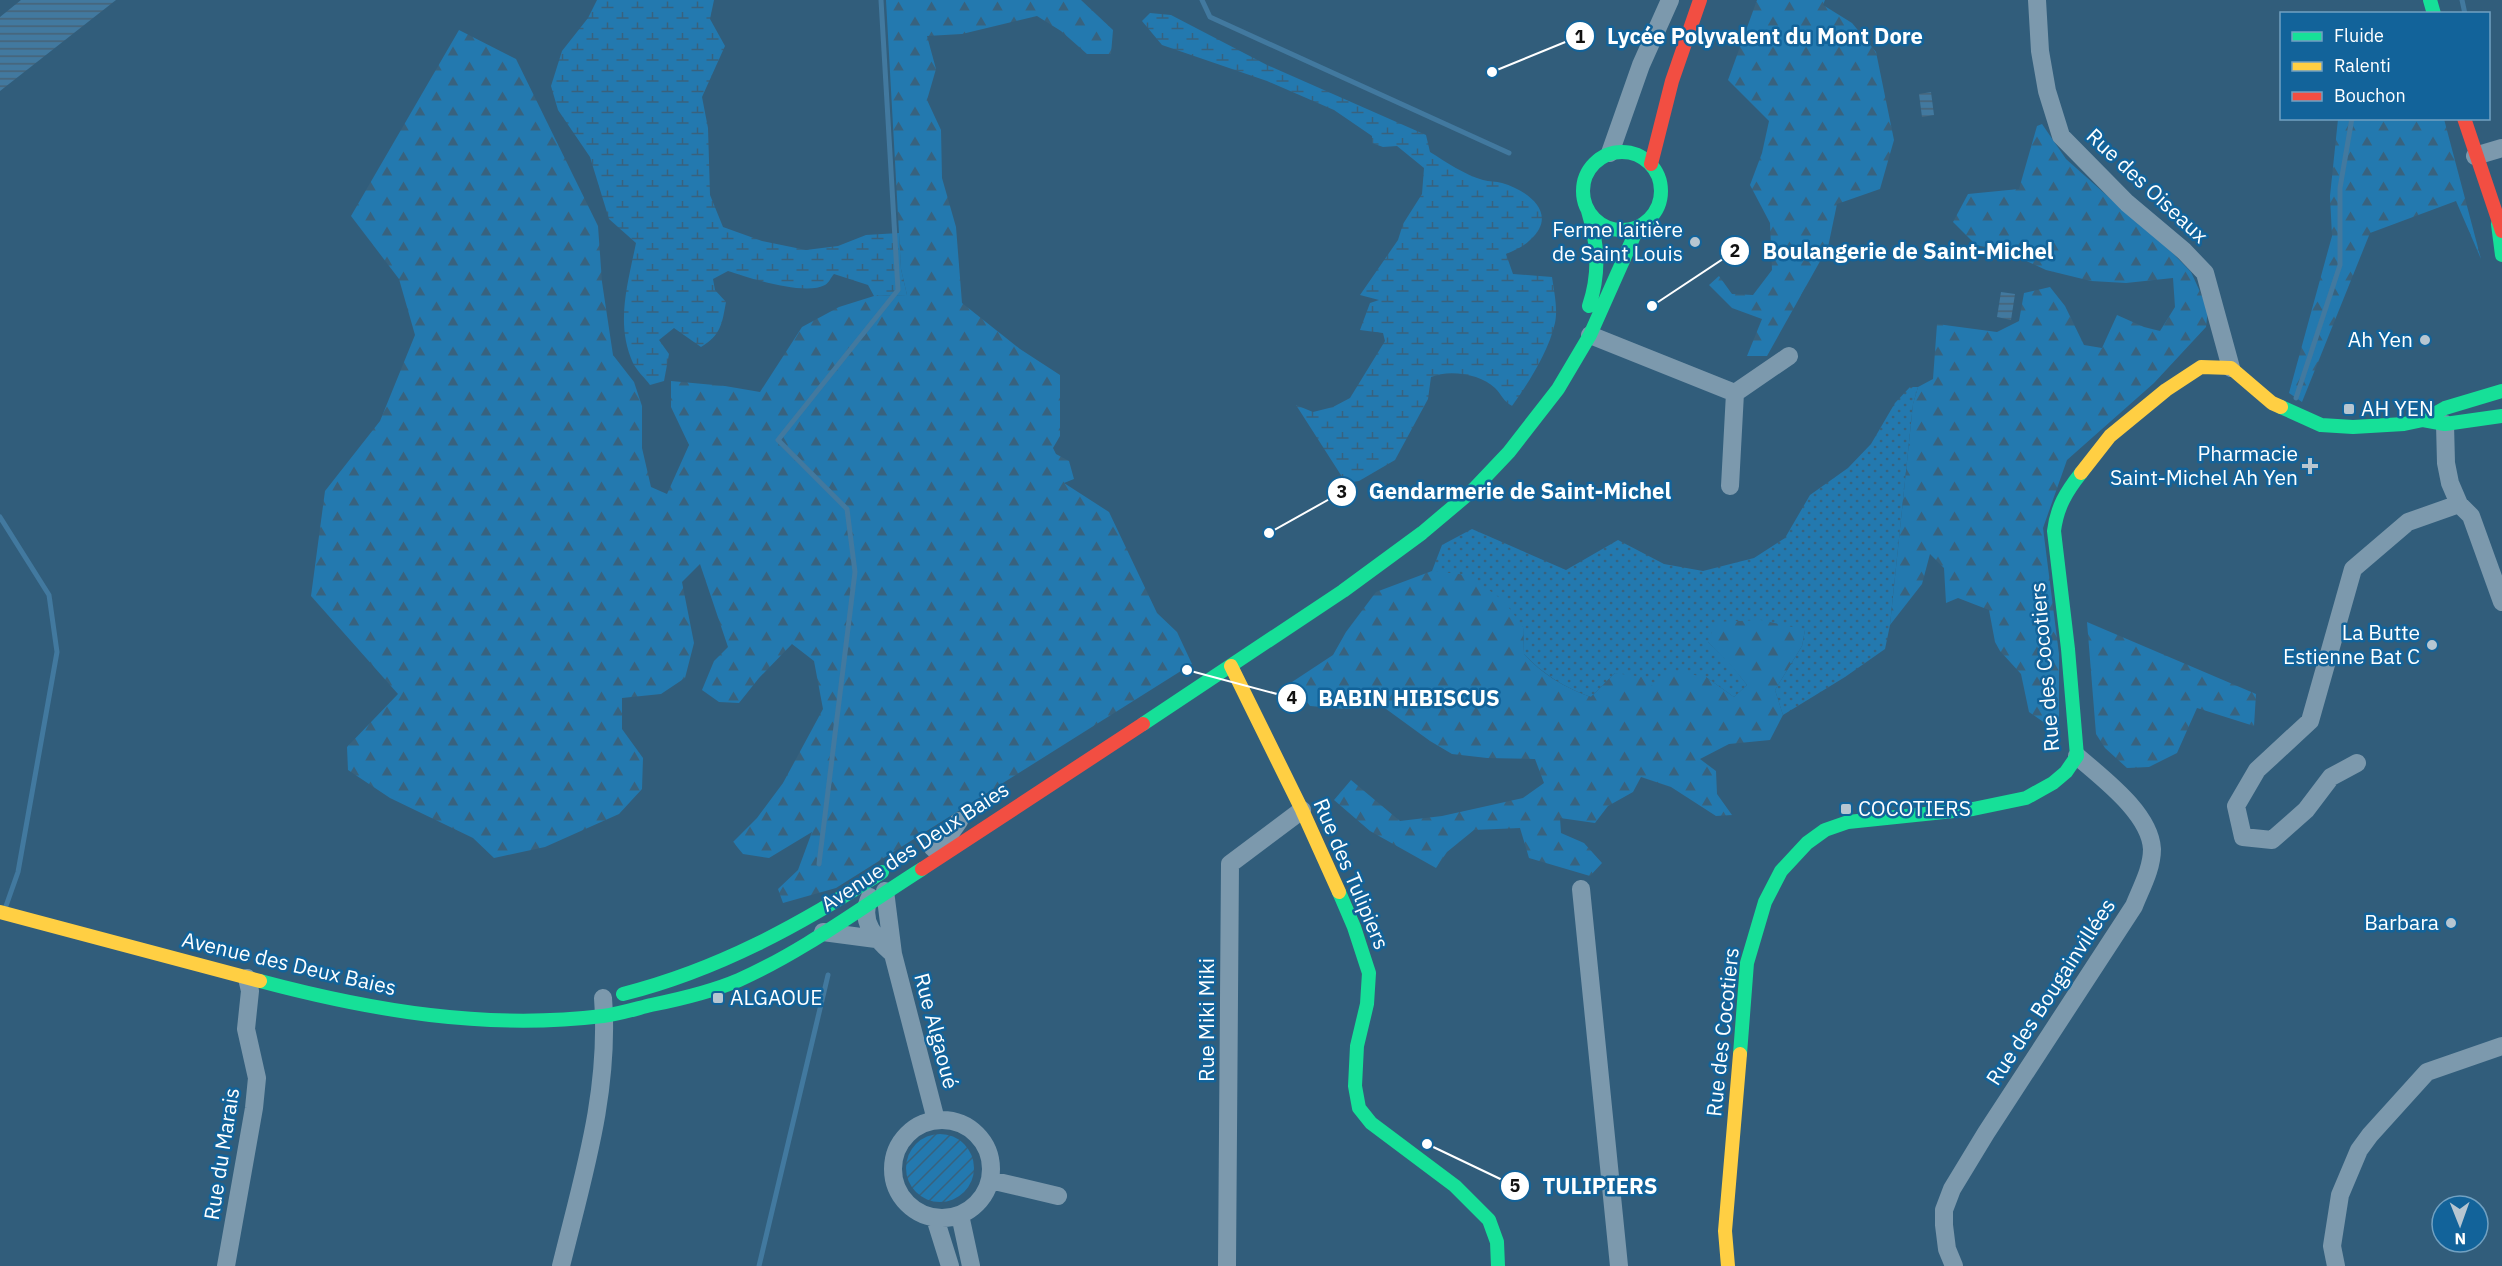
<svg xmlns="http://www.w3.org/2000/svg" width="2502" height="1266" viewBox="0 0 2502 1266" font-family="'IBM Plex Sans',sans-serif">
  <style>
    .grass { fill: url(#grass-dots) }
    .forest { fill: url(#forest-firs) }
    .wetland { fill: url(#wetland-marsh) }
    .garden { fill: url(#garden-furrows) }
    .water { fill: url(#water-rules) }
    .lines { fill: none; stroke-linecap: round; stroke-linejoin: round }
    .stream { stroke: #42799f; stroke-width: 5 }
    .street { stroke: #7c99ad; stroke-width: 18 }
    .fast { stroke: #16e098; stroke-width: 14 }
    .slow { stroke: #ffcf43; stroke-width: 14 }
    .jam { stroke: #f24e42; stroke-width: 14 }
    .poi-dot { fill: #b7c6d1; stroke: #12639a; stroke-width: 2 }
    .labels { text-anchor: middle; stroke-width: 5; stroke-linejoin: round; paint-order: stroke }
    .street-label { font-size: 21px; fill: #fff; stroke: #12639a }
    .poi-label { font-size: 21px; fill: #fff; stroke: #12639a; text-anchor: end }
    .leader { fill: none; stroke: #fff; stroke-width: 2 }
    .callout-dot { fill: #fff; stroke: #12639a; stroke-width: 2 }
    .mark-label { font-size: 18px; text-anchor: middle; font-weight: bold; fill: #111 }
    .callout-label { font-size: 22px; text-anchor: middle; font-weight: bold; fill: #fff; stroke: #12639a; stroke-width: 5; stroke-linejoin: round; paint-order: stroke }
  </style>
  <defs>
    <pattern id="grass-dots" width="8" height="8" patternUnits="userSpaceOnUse" patternTransform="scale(1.5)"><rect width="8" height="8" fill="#2379af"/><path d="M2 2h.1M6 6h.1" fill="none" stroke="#38627e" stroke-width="1.8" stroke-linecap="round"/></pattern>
    <pattern id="forest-firs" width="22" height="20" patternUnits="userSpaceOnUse" patternTransform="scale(1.5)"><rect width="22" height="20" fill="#2379af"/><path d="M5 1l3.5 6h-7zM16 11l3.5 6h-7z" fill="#38627e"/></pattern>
    <pattern id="wetland-marsh" width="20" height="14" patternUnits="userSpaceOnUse" patternTransform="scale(1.5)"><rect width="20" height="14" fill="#2379af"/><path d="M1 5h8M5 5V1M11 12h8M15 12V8" fill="none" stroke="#38627e"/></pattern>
    <pattern id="garden-furrows" width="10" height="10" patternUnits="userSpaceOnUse" patternTransform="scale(1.5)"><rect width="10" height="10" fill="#2379af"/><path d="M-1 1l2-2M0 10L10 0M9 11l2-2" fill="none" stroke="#38627e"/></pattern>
    <pattern id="water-rules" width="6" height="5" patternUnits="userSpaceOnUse" patternTransform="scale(1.5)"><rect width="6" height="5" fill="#42799f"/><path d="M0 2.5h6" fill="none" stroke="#476276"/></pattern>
  </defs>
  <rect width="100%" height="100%" fill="#315d7b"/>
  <path class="grass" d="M1910,387H1918L1913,404L1890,625L1885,649L1845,677L1783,715L1775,690L1802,646L1805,630L1708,642L1729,662L1747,685L1734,697L1706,677L1652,686L1615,673L1591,697C1565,688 1543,674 1524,654L1523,627L1432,571L1442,545L1472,529L1566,570L1618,540L1664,564L1703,571L1754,558L1785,538L1810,495L1848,468L1871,444L1895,403Z"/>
  <path class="forest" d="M886,0H1081L1113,30L1111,54H1087L1061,31L1037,16L962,34L927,36L936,69L927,100L941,130L942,178L956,227L962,303L1020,349L1060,375V436L1053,448L1056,454L1069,461L1074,479L1064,483L1109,512L1157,613L1177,632L1192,664L836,888L783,903L778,889L798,870L812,832L769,858L743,854L733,842L757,818L783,783L823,709L814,661L792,644L759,678L739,703L719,702L702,690L714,661L728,647L700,564L682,582L694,643L685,678L661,694L622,698V729L643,758L642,789L619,814L545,847L494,858L473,838L390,798L348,770L347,747L398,694L311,596L325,491L380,421L415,335L399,279L351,216L459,30L516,59L598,226L602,282L613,355L634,382L642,406V448L651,487L667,494L689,445L671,407V381L725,386L760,392L802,327L839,307L874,296L907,295L901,269Z
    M1757,0H1825L1823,5L1852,23L1876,52L1894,140L1880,189L1837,204L1828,247L1767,356H1747L1762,319L1732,308L1709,285L1719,276L1732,294L1753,295L1772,270L1770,223L1750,185L1762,153L1769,121L1728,80Z
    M2338,119H2444L2481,259L2456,201L2370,233L2302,402L2289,393L2332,236L2330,196Z
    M2042,124L2066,159L2113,201L2155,235L2191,272L2208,309L2206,327L2154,383L2067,460L2043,528L2059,654V733L2029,712L2021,674L2000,651L1995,642L1989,610L1958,598L1946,603L1944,568L1930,554L1922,584L1890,625L1913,404L1918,387L1933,379L1937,324L1997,332L2019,321L2024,293L2050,287L2065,306L2084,345L2102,348L2117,315L2144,327L2160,331L2175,307L2173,278L2126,283L2091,281L2046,270L2007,252L1976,245L1953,222L1968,194L2019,189L2037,126Z
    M1432,571L1468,575L1504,601L1523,627L1524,654C1542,674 1565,688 1591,697L1615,673L1642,677L1652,686L1671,671L1706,677L1734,697L1747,685L1729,663L1708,642L1716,622L1761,620L1805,630L1802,646L1775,690L1783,715L1770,740L1729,744L1700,759L1716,771L1717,794L1732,815L1716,816L1671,787L1641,777L1633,792L1608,806L1595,823L1560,818L1561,833L1584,843L1602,863L1590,876L1529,858L1520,828L1474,830L1447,852L1436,868L1370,831L1334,800L1351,780L1400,821L1442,816L1523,798L1544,783L1535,759L1487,758L1452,754L1430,741L1382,706L1345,709L1310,706L1292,682L1333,655L1346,632L1376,592Z
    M2087,622L2256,694L2254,726L2197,708L2177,753L2149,767L2127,768L2105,748L2096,734Z"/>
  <path class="wetland" d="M597,0H714L710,19L725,46L702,97L708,128L710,195L723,227L762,241L806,250L838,246L866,235L899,233L901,269L907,295L874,296L868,285L834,274C831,277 829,283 825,285C805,296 749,278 728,271L713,279L715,290L726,302C722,324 721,335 701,347L674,328L659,340L669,354L664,381L650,385C645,378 637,371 633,363C615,324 628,283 636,243L609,219L590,157L558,110L551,86L562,51L588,18Z
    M1150,13L1171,15L1267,65L1426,135L1430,152C1446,162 1465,175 1483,180C1489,182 1496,181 1502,183C1529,191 1559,214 1530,240C1523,247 1515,250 1506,254L1513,274L1552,277C1554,291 1558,309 1555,323C1548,353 1529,382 1512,406C1503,401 1502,395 1495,388C1481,374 1449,369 1431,377L1428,399L1395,460L1359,481L1346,483L1296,405L1313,412L1333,407L1350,398L1385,341L1383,333L1360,330L1370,303L1379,300L1360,295L1398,240L1403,224L1422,194L1424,168L1397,146L1383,147L1372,143V136L1334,110L1267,81L1162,45L1142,21Z"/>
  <path class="garden" d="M906 1168a34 34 0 1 1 68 0a34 34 0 1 1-68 0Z"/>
  <path class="water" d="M21,0H116L0,91V17Z
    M1931,92L1934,115L1922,117L1919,94Z
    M2001,292L2015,294L2011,320L1997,317Z"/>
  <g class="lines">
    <path class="stream" d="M1202,0L1210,17L1509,153
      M2462,0L2465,14
      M2296,398L2340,265V188L2352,118
      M0,517L49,595L57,652L18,872L6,906
      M819,864L855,572L847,509L778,440L898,290L881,0
      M759,1266L828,975"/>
    <path class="street" d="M2037,0L2040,51L2047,91L2061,136L2127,203L2184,251L2205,273L2231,368
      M1610,153L1641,65L1670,0
      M2475,156L2502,148
      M1590,335L1735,393L1730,486
      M1735,393L1789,356
      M2445,424L2446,463L2450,483L2459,504L2471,516L2502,602
      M2357,763L2331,777L2306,810L2272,840L2243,837L2236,806L2257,770L2310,721L2353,569L2408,522L2459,504
      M933,848L947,838L959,821
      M1581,889L1619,1266
      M885,891L893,954L936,1120
      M870,897C858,921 876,939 893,954
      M823,932L876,939
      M893 1169a49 49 0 1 1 98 0a49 49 0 1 1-98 0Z
      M990,1180L1058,1196
      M960,1215L971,1266
      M935,1218L950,1266
      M226,1266L254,1108L257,1078L246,1029L250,991L247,978
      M561,1266C583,1176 610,1092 603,998
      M1227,1266L1230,864L1302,810
      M1954,1266L1947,1249L1944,1225V1210L1952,1189L1986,1133L2134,906C2141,888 2152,869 2152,849C2150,813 2102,778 2077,756
      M2336,1266L2332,1246L2340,1195L2359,1150L2370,1135L2427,1072L2502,1046"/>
    <path class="fast" d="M2430,0L2434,14
      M1583 191a39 39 0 1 1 78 0a39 39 0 1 1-78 0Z
      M1588,211C1598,244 1600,273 1589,306
      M2498,224L2502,255
      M2281,407L2321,425L2353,427L2404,424L2423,420L2445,424L2502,416
      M2427,418L2445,408L2502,391
      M1143,724L1343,591L1422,533L1473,490L1509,452L1558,389L1590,335L1638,227
      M1339,892L1354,927L1369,973L1367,1004L1357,1046L1355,1086L1359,1108L1371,1123L1455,1186L1489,1220L1497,1242L1498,1266
      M260,981C373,1011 486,1030 603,1016C619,1014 635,1009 651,1005C681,999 711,992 739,980C804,951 862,907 922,869
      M623,994C718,970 800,925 882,872
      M1740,1054L1747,963L1765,902L1781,871L1807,843L1825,830L1848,822L1973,809L2026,798L2053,783L2066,772L2077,756L2068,649L2054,531C2057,507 2066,492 2081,473"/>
    <path class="slow" d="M2081,473L2110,436L2166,390L2201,367L2231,368L2272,403L2281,407
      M1231,666L1302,810L1339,892
      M0,912L260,981
      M1728,1266L1725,1231L1740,1054"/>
    <path class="jam" d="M2464,118L2502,231
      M1651,164L1672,81L1700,0
      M922,869L1143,724"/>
  </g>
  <g class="poi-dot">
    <circle cx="1695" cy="242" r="6"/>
    <circle cx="2425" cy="340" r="6"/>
    <rect x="2343" y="403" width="12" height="12" rx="3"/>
    <path d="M2307 457h6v6h6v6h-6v6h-6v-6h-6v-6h6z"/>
    <circle cx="2432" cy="645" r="6"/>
    <rect x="1840" y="803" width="12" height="12" rx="3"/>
    <circle cx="2451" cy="923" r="6"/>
    <rect x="712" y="992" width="12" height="12" rx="3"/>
  </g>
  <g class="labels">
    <g class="street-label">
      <text transform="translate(2147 186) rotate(43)" y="7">Rue des Oiseaux</text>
      <text transform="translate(2045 667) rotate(-95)" y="7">Rue des Cocotiers</text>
      <text transform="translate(915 847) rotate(-33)" y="7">Avenue des Deux Baies</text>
      <text transform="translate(1351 874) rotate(67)" y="7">Rue des Tulipiers</text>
      <text transform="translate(289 964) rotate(13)" y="7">Avenue des Deux Baies</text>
      <text transform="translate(2051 992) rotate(-57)" y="7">Rue des Bougainvillées</text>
      <text transform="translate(1207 1020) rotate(-90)" y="7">Rue Miki Miki</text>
      <text transform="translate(936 1031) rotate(75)" y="7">Rue Algaoué</text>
      <text transform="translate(1723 1032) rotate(-84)" y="7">Rue des Cocotiers</text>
      <text transform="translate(222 1154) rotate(-81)" y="7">Rue du Marais</text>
    </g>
    <g class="poi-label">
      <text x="1683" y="237">Ferme laitière<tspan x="1683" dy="24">de Saint Louis</tspan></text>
      <text x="2413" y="347">Ah Yen</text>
      <text x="2361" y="416" text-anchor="start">AH YEN</text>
      <text x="2298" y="461">Pharmacie<tspan x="2298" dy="24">Saint-Michel Ah Yen</tspan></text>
      <text x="2420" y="640">La Butte<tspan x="2420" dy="24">Estienne Bat C</tspan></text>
      <text x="1858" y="816" text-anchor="start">COCOTIERS</text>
      <text x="2439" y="930">Barbara</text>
      <text x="730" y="1005" text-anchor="start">ALGAOUE</text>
    </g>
  </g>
  <path class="leader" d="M1492 72L1580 36M1652 306L1735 251M1269 533L1342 492M1187 670L1292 698M1427 1144L1515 1186"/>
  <g class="callout-dot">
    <circle cx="1492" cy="72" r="6"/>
    <circle cx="1652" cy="306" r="6"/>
    <circle cx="1269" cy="533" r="6"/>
    <circle cx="1187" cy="670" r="6"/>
    <circle cx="1427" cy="1144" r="6"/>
    <circle cx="1580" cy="36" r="15"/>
    <circle cx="1735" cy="251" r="15"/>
    <circle cx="1342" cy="492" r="15"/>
    <circle cx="1292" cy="698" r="15"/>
    <circle cx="1515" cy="1186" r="15"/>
  </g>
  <g class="mark-label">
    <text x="1580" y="43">1</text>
    <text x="1735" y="257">2</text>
    <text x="1342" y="498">3</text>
    <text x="1292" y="704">4</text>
    <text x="1515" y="1192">5</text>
  </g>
  <g class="callout-label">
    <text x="1765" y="44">Lycée Polyvalent du Mont Dore</text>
    <text x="1908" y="259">Boulangerie de Saint-Michel</text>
    <text x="1520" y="499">Gendarmerie de Saint-Michel</text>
    <text x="1409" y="706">BABIN HIBISCUS</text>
    <text x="1600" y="1194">TULIPIERS</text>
  </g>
  <rect x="2280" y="12" width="210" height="108" fill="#12639a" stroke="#71a1c2" stroke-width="1.5"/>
  <rect x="2292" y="32" width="30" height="9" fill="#16e098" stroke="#71a1c2" stroke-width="1.5"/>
  <text x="2334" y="42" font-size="18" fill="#ffffff">Fluide</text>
  <rect x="2292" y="62" width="30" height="9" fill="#ffcf43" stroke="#71a1c2" stroke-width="1.5"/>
  <text x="2334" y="72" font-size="18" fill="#ffffff">Ralenti</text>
  <rect x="2292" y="92" width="30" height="9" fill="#f24e42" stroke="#71a1c2" stroke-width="1.5"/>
  <text x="2334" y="102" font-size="18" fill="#ffffff">Bouchon</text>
  <g transform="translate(2460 1224) rotate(179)"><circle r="28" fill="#12639a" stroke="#71a1c2" stroke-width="1.5"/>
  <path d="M0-4.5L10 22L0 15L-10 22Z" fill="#b7c6d1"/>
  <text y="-9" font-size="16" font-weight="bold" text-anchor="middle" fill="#ffffff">N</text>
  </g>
</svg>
